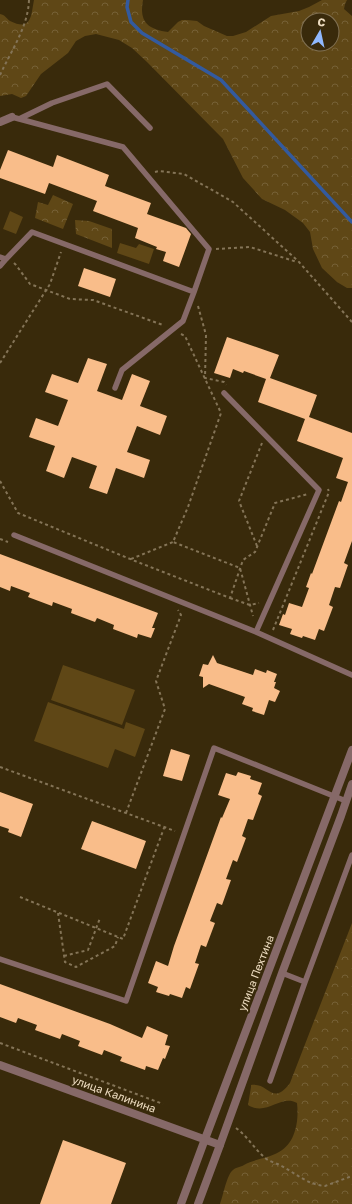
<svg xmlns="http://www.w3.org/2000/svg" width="352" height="1204" viewBox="0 0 352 1204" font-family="'Golos Text',sans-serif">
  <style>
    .grass { fill: #5f4716 }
    .forest { fill: url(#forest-crowns); fill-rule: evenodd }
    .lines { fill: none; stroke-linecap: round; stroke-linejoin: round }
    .stream { stroke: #335a9e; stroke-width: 3.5 }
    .building { fill: #f9bd8a }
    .path { stroke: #847457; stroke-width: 2; stroke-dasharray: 3 3; stroke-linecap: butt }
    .service { stroke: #866968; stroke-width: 5.5 }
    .minor { stroke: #866968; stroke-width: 8 }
    .tertiary { stroke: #866968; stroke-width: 8 }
    .labels { text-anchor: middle; stroke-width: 4; stroke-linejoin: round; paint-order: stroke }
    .street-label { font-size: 11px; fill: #eddcc0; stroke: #392a0b }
  </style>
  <defs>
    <pattern id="forest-crowns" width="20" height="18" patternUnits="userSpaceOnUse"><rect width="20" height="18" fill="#5f4716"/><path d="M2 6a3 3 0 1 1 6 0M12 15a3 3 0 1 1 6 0" fill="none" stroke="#766136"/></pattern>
  </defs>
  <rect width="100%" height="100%" fill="#392a0b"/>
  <path class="grass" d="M10,211L23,217L16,234L3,229Z
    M120,243L136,248L139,244L154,249L149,264L117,253Z
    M63,665L135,690L122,725L51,700Z
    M48,702L124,729L126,722L145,729L135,757L115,749L108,768L34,741Z"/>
  <path class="forest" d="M34,0H143C139,21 147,29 168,32L178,22L182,20H187L197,21L204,26L227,36H233L246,32L271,16L299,11L309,7L322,0H347L345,4L344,9L352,16V288H347L337,282L322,268L313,249L310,232L303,223L285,210L262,199L243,178L223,139L147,62L132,48L119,40L96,34L85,36L76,41L68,53L41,74L26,96L21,98L12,94L0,96V14C5,15 6,18 10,21C32,32 31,15 34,0ZM308,20H332V44H308Z
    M53,195L73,204L63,229L35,218L38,202L48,205Z
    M75,220L89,221L112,229V248L76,234Z
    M352,923V1204H220C223,1196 227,1174 233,1170C236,1167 241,1167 244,1165C255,1159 269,1158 279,1152C296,1143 299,1120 297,1103C280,1094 267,1117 248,1105L251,1087V1085C269,1082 272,1107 290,1083Z"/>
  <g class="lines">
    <path class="stream" d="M128,0L127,7L131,22L142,33L221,80L352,222"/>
  </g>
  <path class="building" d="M8,150L53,167L57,155L109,175L105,186L151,203L147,214L186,228L191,234L179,267L163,261L166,252L156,249L157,247L135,238L138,228L93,211L97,201L49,183L45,194L0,178V170Z
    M84,268L116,279L110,297L78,286Z
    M227,337L279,355L270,378L317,395L309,417L352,433V541L344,563L348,565L340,588L335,587L329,605L333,607L324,631L319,629L315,640L303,636L302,638L290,634L292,629L279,625L283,614L285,615L289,603L302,607L309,588L306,587L311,573L312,574L339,501L341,502L348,482L336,478L343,458L297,441L305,419L258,402L266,379L244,371L243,373L233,369L230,378L214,373Z
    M88,358L107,364L97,391L122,400L132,374L150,381L140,406L167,416L160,435L137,426L127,452L150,460L144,478L116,468L107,494L89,488L97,466L72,457L64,478L46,471L55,446L29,437L36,418L58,426L68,400L45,392L52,374L78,383Z
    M0,554L158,613L152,628H155L151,638L138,634L137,638L113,629L114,625L97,618L95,622L71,613L72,609L53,602L52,606L28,597L30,593L11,586L10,591L0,587Z
    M213,655L217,663L253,675L255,669L266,673L267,670L277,674L274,682H276L274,688L280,691L275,702L269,700L264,715L252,711L253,708L242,704L245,697L209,684L203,688V677L199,676L203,664L208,665Z
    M171,749L190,755L182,781L163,776Z
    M238,772L251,776L250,779L262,783L258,794L262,796L253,820L248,819L242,836L246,838L237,862L233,860L226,879L231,880L222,905L217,903L210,921L215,923L206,947L201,945L195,963L199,964L190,989L186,987L182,998L170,994L169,996L156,992L158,987L148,983L156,961L168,966L174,946L221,817L222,818L230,799L218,795L226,773L236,776Z
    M0,792L33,804L21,837L8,832L9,829L0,826Z
    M92,821L146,841L136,869L81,849Z
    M0,984L110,1024L142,1038L147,1026L168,1035L165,1045L170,1046L165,1059L163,1058L158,1070L146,1066L145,1070L120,1061L122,1057L104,1050L102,1055L78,1046L80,1041L62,1034L60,1039L35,1030L37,1025L18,1018L16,1023L0,1017Z
    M63,1140L126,1163L111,1204H40Z"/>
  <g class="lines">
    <path class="path" d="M0,75C11,51 28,27 29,0
      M155,172L159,171L184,174L233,202L299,262L352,322
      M216,249L250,247L297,262
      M14,263L16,265L30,284L70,299L93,300L163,325
      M198,306L206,335L205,378L224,382L226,385
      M181,334L185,336L221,413L188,507L173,542L240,568L253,616
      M0,363L50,284L61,252
      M0,481L18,513L135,561L230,598L243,560L255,552L275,503L308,494
      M0,539L8,542
      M257,546L239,501L262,443
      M131,559L173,542
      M230,598L250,605L259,603
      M273,630L329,492L328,489
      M0,767L175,831
      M126,813L165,709L156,681L181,615L178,610
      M20,897L123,939L164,828
      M58,913L65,962L76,967L115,946L118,937
      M64,956L88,950L100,918
      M0,1043L163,1104
      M236,1128C247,1136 254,1148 264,1157C268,1161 275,1163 280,1165C295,1173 308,1185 325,1186L352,1176"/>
    <path class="service" d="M12,117L123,147L209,249L194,292
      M19,119L52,103L107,84L150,128
      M0,257L6,259L32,232L194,292L183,321L122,370L115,388
      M0,266L6,259
      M224,393L319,490L256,632
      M14,535L256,632L352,675
      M0,959L126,1001L214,748L346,801
      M282,973L305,982L352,855
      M270,1081L305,982"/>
    <path class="minor" d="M0,122L12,117
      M205,1139L352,750
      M220,1145L282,973L341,816L352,784"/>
    <path class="tertiary" d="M0,1065L220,1145L198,1204
      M181,1204L205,1139"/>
  </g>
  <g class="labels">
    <g class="street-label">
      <text transform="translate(256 973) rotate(-69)" y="4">улица Пехтина</text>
      <text transform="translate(114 1094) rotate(20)" y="4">улица Калинина</text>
    </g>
  </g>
  <g transform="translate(320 32) rotate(9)"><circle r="19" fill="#392a0b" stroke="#817153"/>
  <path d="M0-3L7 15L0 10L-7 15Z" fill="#90b8fd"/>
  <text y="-6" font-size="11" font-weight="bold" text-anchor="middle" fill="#eddcc0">С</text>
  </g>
</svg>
